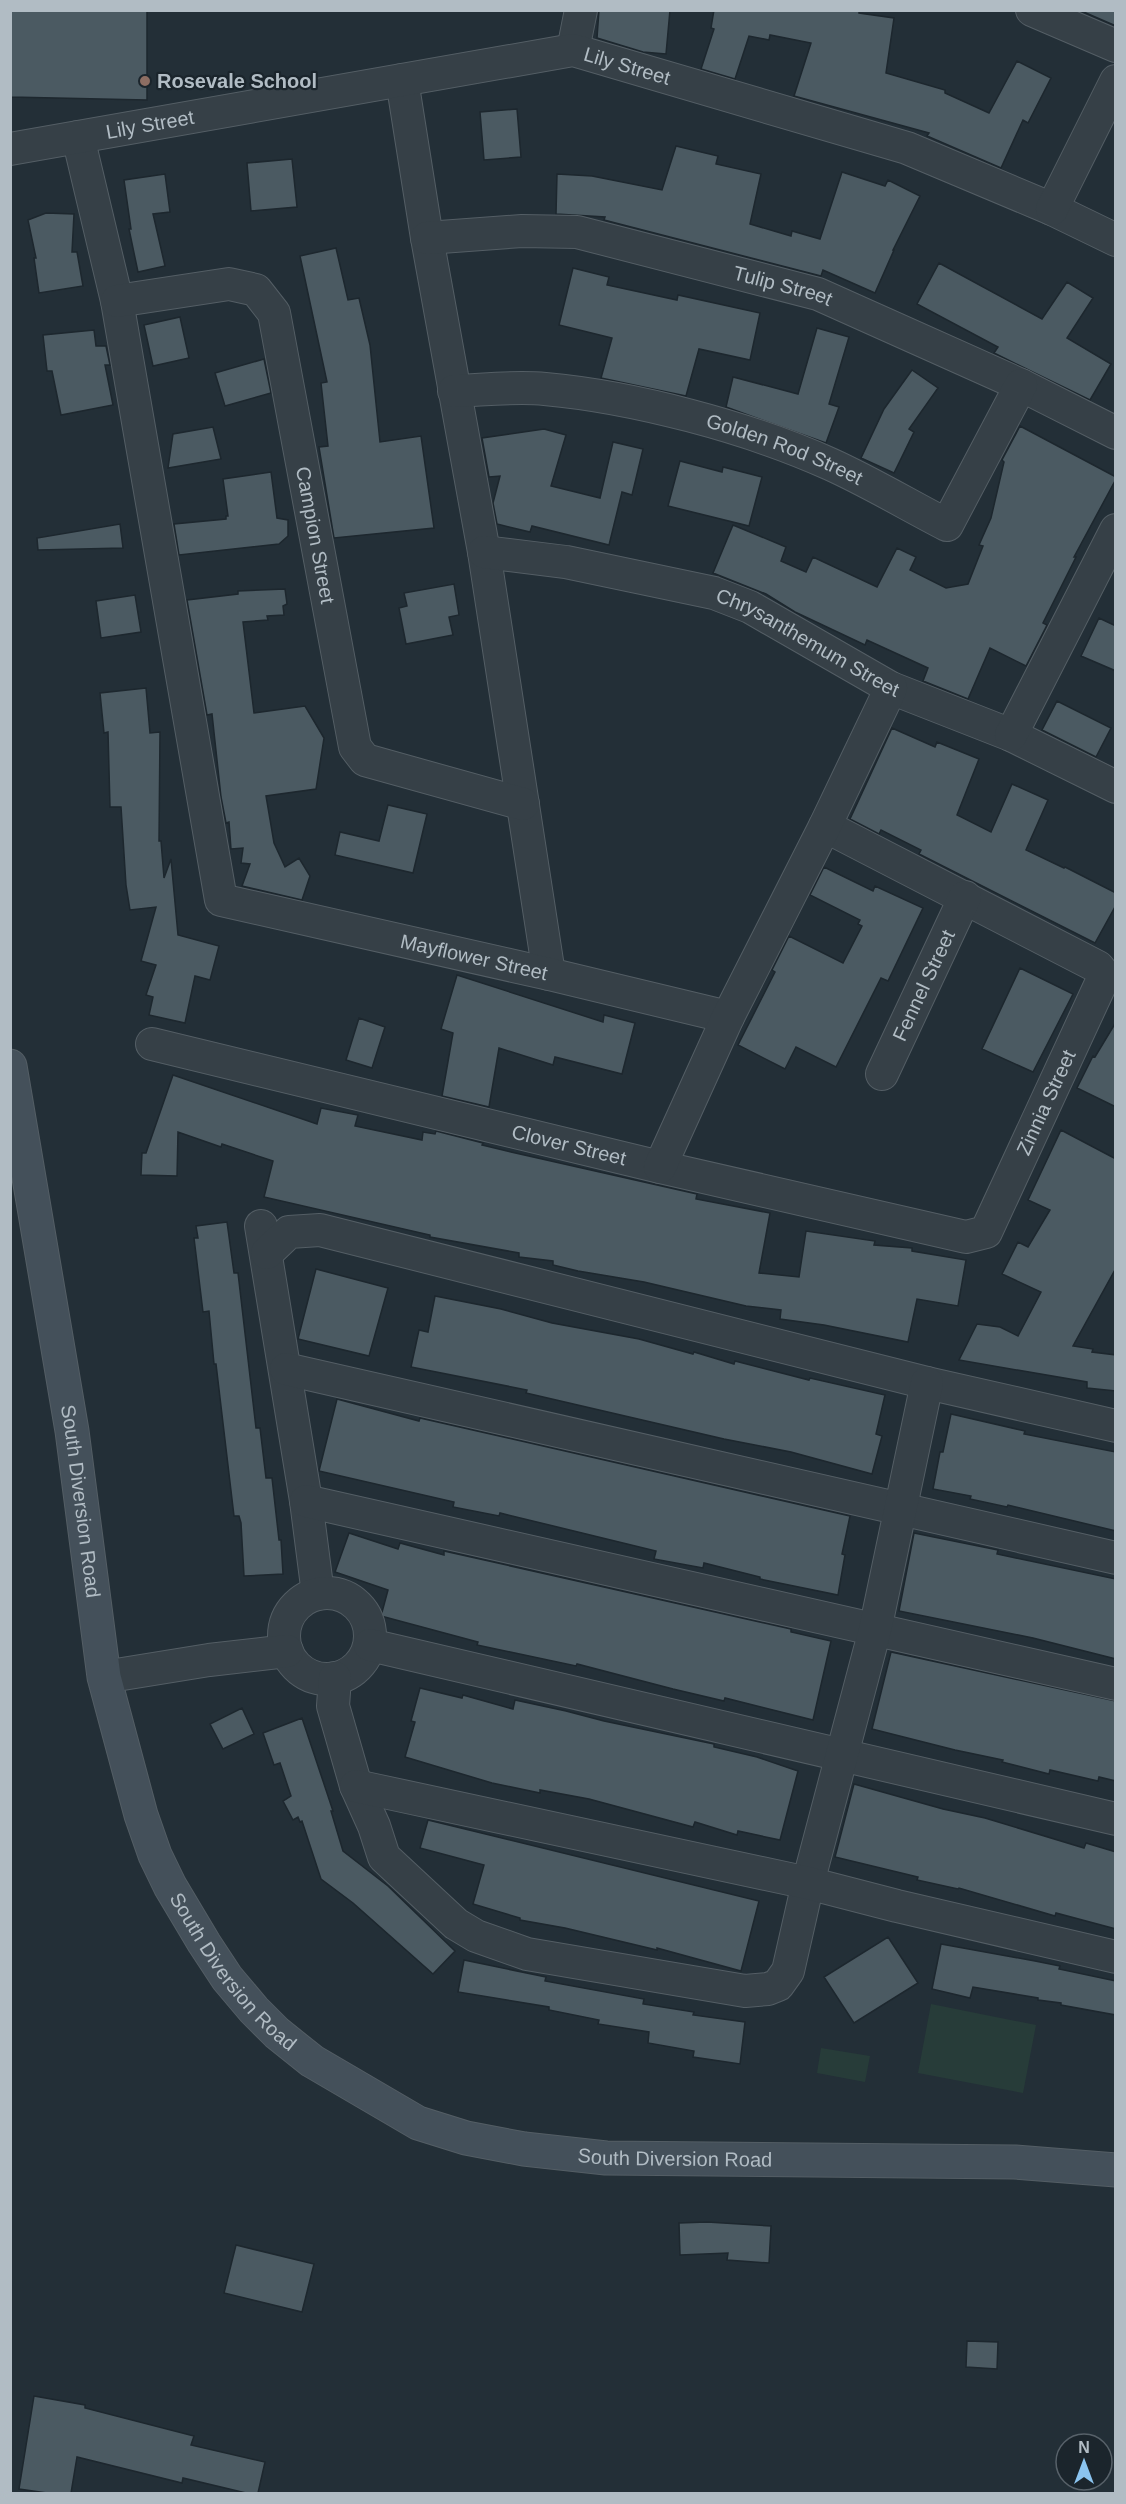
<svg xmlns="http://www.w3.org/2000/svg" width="1126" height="2504" viewBox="0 0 1126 2504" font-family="Helvetica,sans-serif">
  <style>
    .green { fill: #273c39 }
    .building { fill: #4b5a62; stroke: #1d272e; stroke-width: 1.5 }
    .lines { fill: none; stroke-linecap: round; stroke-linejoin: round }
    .street-casing { stroke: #545e65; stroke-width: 34 }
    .secondary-casing { stroke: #545e65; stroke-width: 35 }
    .street { stroke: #364047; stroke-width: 32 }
    .secondary { stroke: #44505a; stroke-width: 33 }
    .education-dot { fill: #8d6e63; stroke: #1b252c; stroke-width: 2 }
    .labels { text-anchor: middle; stroke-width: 4.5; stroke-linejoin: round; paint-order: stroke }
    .street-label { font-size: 20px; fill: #b1bcc4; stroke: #1b252c }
    .poi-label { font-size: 20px; font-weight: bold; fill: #b1bcc4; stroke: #1b252c; text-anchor: start }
  </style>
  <rect width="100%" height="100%" fill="#232f37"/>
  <path class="green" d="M931,2004L1036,2025L1023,2093L918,2073Z
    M821,2048L870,2056L865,2082L817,2073Z"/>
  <path class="building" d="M10,10H147V100L10,97Z
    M599,10H670L666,54L643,52L597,38Z
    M714,10H859V13L894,18L886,73L945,90V93L989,113L1017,61L1051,78L1028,123L1023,120L1001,168L927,136L929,133L794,96L811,43L770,35L769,40L749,36L735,79L701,69L714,29L711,28Z
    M1079,10H1116V26Z
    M517,109L521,157L484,160L480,112Z
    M676,146L718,156L716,164L761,174L750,224L791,236L792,231L820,239L842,172L885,186L888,180L920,196L893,250H894L875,293L823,270L821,276L604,220L605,217L556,214L557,174L592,176L662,190Z
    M292,159L297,207L251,211L247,163Z
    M165,174L170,212L153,214L165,266L138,272L129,229H131L124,180Z
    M46,213L74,214L72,252H77L83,286L39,293L34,258H36L28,220Z
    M336,248L348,300L359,298L370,345L380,442L421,436L434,528L334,538L319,447L328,446L321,383L327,382L300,256Z
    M939,263L1042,319L1067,282L1093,298L1067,338L1111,364L1090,400L994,353L998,347L917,304Z
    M573,268L609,277L607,285L677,300L678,295L760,313L750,360L699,349L686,396L601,378L612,338L559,325Z
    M180,317L189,358L153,366L144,325Z
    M817,328L849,337L829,404L839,407L826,443L726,407L733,377L798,394Z
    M94,330L96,346H106L110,365H105L113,405L61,415L52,371H47L43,335Z
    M264,359L271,393L225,406L215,373Z
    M912,370L938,388L909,429L914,432L894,473L861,458L884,409Z
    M1020,426L1116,477V479L1074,557H1076L1043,623L1047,625L1026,666L990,648L968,699L923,681L928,668L867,640L865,645L795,612L766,594L713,573L733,525L786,547L781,561L806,572L813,557L877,587L897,548L916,557L910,570L946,588L968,584L983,546L979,545L991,518L1004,462L1002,460Z
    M213,427L221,459L168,468L173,434Z
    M544,429L566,435L551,486L600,498L613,442L643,449L632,495L622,492L609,545L532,526L530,532L497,524L493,503L500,476L489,477L482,438Z
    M680,461L722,472L723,467L762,477L749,526L668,506Z
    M271,472L277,518L288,520V536L279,544L179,555L174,524L226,519V516H228L223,479Z
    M120,524L123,548L38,550L37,538Z
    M454,584L459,615L449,617L453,635L406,644L399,608L407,606L404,593Z
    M285,589L287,604L283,606L284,615L267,616L268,620L243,622L254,713L305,706L324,738L316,789L266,796L274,843L285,867L299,858L310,876L302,900L242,886L250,864L241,863L243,848L231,849L229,822L226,823L221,797L212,714L207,715L187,600L238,594V591Z
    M135,595L141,632L101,638L96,601Z
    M1099,618L1116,626V671L1081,656Z
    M146,688L150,733L160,732L159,841H161L164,878L171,859L178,935L219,946L210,980L195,976L185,1023L149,1015L153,997L146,995L156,965L141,961L156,907L130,910L126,885L121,807H110L108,732L104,733L100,693Z
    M1057,701L1111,728L1096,757L1042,730Z
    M892,728L935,747L937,742L979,759L957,815L991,832L1012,784L1048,800L1026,850L1064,868L1065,867L1116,893V905L1095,943L919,854L921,850L881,830L879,834L850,819Z
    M388,805L427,814L413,873L335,855L340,832L379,841Z
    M824,867L873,891L875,886L923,908L888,981L881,978L836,1067L796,1047L785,1069L738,1045L775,972L772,970L789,936L843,963L862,926L858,924L860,920L810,895Z
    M1020,968L1073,994L1033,1072L982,1049Z
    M457,975L603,1022L604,1015L635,1023L622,1074L555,1057L553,1065L499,1048L489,1107L442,1096L453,1033L441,1029Z
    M359,1018L385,1027L372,1068L346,1060Z
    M1116,1022V1107L1077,1088L1093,1056L1095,1057Z
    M173,1075L317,1124L321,1108L358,1115L355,1126L422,1140L423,1132L435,1134L436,1131L483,1143L482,1145L511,1152L697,1194L696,1199L770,1213L759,1273L799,1277L806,1231L875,1241L874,1245L912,1248V1251L966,1260L958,1306L917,1299L908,1342L824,1325L780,1319L781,1310L746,1306L644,1282L578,1271L553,1265V1261L519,1257V1253L430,1237V1235L264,1197L273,1161L222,1144L221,1147L178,1132L177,1176L141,1175L142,1153H146Z
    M1061,1130L1116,1159V1268L1073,1346L1093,1349L1092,1352L1116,1355V1391L1087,1388V1382L959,1360L977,1324L1000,1327L1018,1336L1041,1292L1002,1274L1018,1242L1028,1247L1050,1210L1028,1200Z
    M227,1222L234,1273H238L256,1428H260L266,1478H272L279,1540H281L283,1574L244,1576L241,1523L239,1516H234L216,1364H214L209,1311L203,1312L194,1238H198L196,1226Z
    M316,1269L388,1288L369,1356L298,1339Z
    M435,1296L501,1309L552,1323L639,1339L693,1354L694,1352L734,1364L735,1361L809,1380L810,1378L885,1395L876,1434L882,1436L872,1474L791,1452L724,1439L526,1393L527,1390L411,1367L419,1330L428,1332Z
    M337,1399L419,1421L420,1418L850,1516L842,1554L845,1555L838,1595L760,1579V1577L704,1563L703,1568L654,1559L656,1551L500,1513L499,1516L453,1507L454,1502L319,1471Z
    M951,1414L1025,1431L1024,1434L1116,1452V1531L1008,1505L1007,1507L970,1499L971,1496L933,1489L940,1452H943Z
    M349,1533L398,1549L400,1543L444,1555V1551L791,1629V1632L831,1641L813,1720L725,1698L724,1701L673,1689L577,1664L576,1666L477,1645L478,1642L381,1616L388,1590L335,1572Z
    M914,1533L998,1550L997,1554L1116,1579V1659L1033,1638L899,1611Z
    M891,1652L1116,1701V1781L1099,1777L1098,1781L1050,1770L1049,1774L1002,1762L1003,1760L955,1750L872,1729Z
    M420,1688L462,1698L463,1695L513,1709L515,1700L566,1711L604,1721L714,1744V1747L757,1757L798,1771L780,1840L738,1831L737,1835L695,1822L693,1827L589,1799L540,1790V1793L492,1783L405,1757L415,1722L411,1721Z
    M242,1708L254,1734L223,1749L210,1724Z
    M302,1718L333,1811H331L343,1851L388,1886L455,1951L433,1974L353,1903L321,1879L302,1821L300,1822L298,1817L293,1820L283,1801L291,1796L280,1763L274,1765L263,1733Z
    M854,1784L943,1809L985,1818L1084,1848L1086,1843L1116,1852V1929L1056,1913L1055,1916L959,1888L958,1889L917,1880L918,1877L835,1857Z
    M428,1820L759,1901L741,1971L657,1948V1950L565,1928L520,1920V1918L473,1904L484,1865L420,1848Z
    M888,1937L918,1983L854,2023L824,1977Z
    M941,1944L1035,1961L1060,1966L1059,1969L1116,1981V2015L1061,2005V2003L1038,2000V1998L973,1987L970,1998L932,1989Z
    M464,1960L546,1977L545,1981L644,1999L643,2004L694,2012L693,2015L745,2022L740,2064L693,2057L694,2051L648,2043L649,2032L598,2024L599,2020L549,2010V2007L458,1992Z
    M707,2222L771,2226L769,2263L727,2260L728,2253L680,2255L679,2223Z
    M236,2245L314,2264L302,2312L224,2293Z
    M967,2341L998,2342L997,2369L966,2367Z
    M34,2396L85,2405V2408L194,2436L191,2445L265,2462L258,2493H246L183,2478L182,2483L77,2457L71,2493H47L19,2489Z"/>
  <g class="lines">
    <g class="street-casing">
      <g id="street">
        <path d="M1032,10L1116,46"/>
        <path d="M573,50L581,10"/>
        <path d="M402,80L427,238L484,552L549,974"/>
        <path id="s1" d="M78,137L117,301L221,900L549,974L728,1017"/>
        <path id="s2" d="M10,149L573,50L907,148L1052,209L1116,240"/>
        <path d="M1052,209L1116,81"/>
        <path id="s3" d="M427,238L522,231L577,232L818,294L1021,385L1116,433"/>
        <path id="s4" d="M117,301L229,284L256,290L274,313L355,747L365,760L523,804"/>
        <path id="s5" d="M454,391C483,390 515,386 545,389C634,397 748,427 830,464C870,482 908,505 947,525L1021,385"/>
        <path id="s6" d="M484,552L566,562L714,593L750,607L891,688L1011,735L1116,787"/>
        <path d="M1011,735L1116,530"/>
        <path id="s7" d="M152,1044L660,1167L966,1237L986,1232L1103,979L1102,972L1098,967L825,826"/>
        <path id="s8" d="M882,1074L965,897"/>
        <path d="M660,1167L728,1017L825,826L891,688"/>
        <path d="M261,1226L306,1501L318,1594"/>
        <path d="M267,1253L289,1232L320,1230L927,1383L1116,1426"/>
        <path d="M286,1369L1116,1558"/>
        <path d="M306,1501L1116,1684"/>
        <circle cx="327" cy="1636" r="43"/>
        <path d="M370,1645L1116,1819"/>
        <path d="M104,1677L209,1660L287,1651"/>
        <path d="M335,1678L333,1706L356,1786L374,1826L384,1857L456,1924L476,1936L527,1954L745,1991L768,1989L778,1985L788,1971L808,1883L875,1630L927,1383"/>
        <path d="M356,1786L808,1883L897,1906L1116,1957"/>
      </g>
    </g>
    <g class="secondary-casing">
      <g id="secondary">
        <path id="s9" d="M10,1066L72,1431L104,1677L141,1815L155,1855L170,1886L204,1943L227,1978L254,2010L277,2033L312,2061L418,2123L466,2138L524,2149L606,2158L1015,2162L1116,2170"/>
      </g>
    </g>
    <use href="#street" class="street"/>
    <use href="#secondary" class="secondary"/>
  </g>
  <circle class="education-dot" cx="145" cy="81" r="6"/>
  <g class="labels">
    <g class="street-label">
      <text dy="7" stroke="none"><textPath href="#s2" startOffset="628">Lily Street</textPath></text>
      <text dy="7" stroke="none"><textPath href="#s2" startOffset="142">Lily Street</textPath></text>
      <text dy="7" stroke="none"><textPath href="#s3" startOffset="363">Tulip Street</textPath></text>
      <text dy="7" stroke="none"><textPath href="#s5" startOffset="339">Golden Rod Street</textPath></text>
      <text dy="7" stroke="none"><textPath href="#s4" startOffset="396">Campion Street</textPath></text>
      <text dy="7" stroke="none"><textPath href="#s6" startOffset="340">Chrysanthemum Street</textPath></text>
      <text dy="7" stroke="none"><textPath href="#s1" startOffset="1036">Mayflower Street</textPath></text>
      <text dy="7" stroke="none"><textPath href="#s8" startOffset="98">Fennel Street</textPath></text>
      <text dy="7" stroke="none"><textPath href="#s7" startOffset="1000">Zinnia Street</textPath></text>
      <text dy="7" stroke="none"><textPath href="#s7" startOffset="429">Clover Street</textPath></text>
      <text dy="7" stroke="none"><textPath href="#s9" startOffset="441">South Diversion Road</textPath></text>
      <text dy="7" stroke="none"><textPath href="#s9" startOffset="945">South Diversion Road</textPath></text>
      <text dy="7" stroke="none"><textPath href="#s9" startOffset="1449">South Diversion Road</textPath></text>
    </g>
    <g class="poi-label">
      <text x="157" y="88">Rosevale School</text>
    </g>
  </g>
  <rect width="1126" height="2504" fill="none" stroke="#b1bcc4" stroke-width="24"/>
  <g transform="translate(1084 2462)"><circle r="28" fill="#1b252c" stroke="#576169" stroke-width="1.5"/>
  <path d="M0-4.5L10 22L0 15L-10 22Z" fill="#8bc4ef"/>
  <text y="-9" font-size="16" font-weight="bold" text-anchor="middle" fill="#b1bcc4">N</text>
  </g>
</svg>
